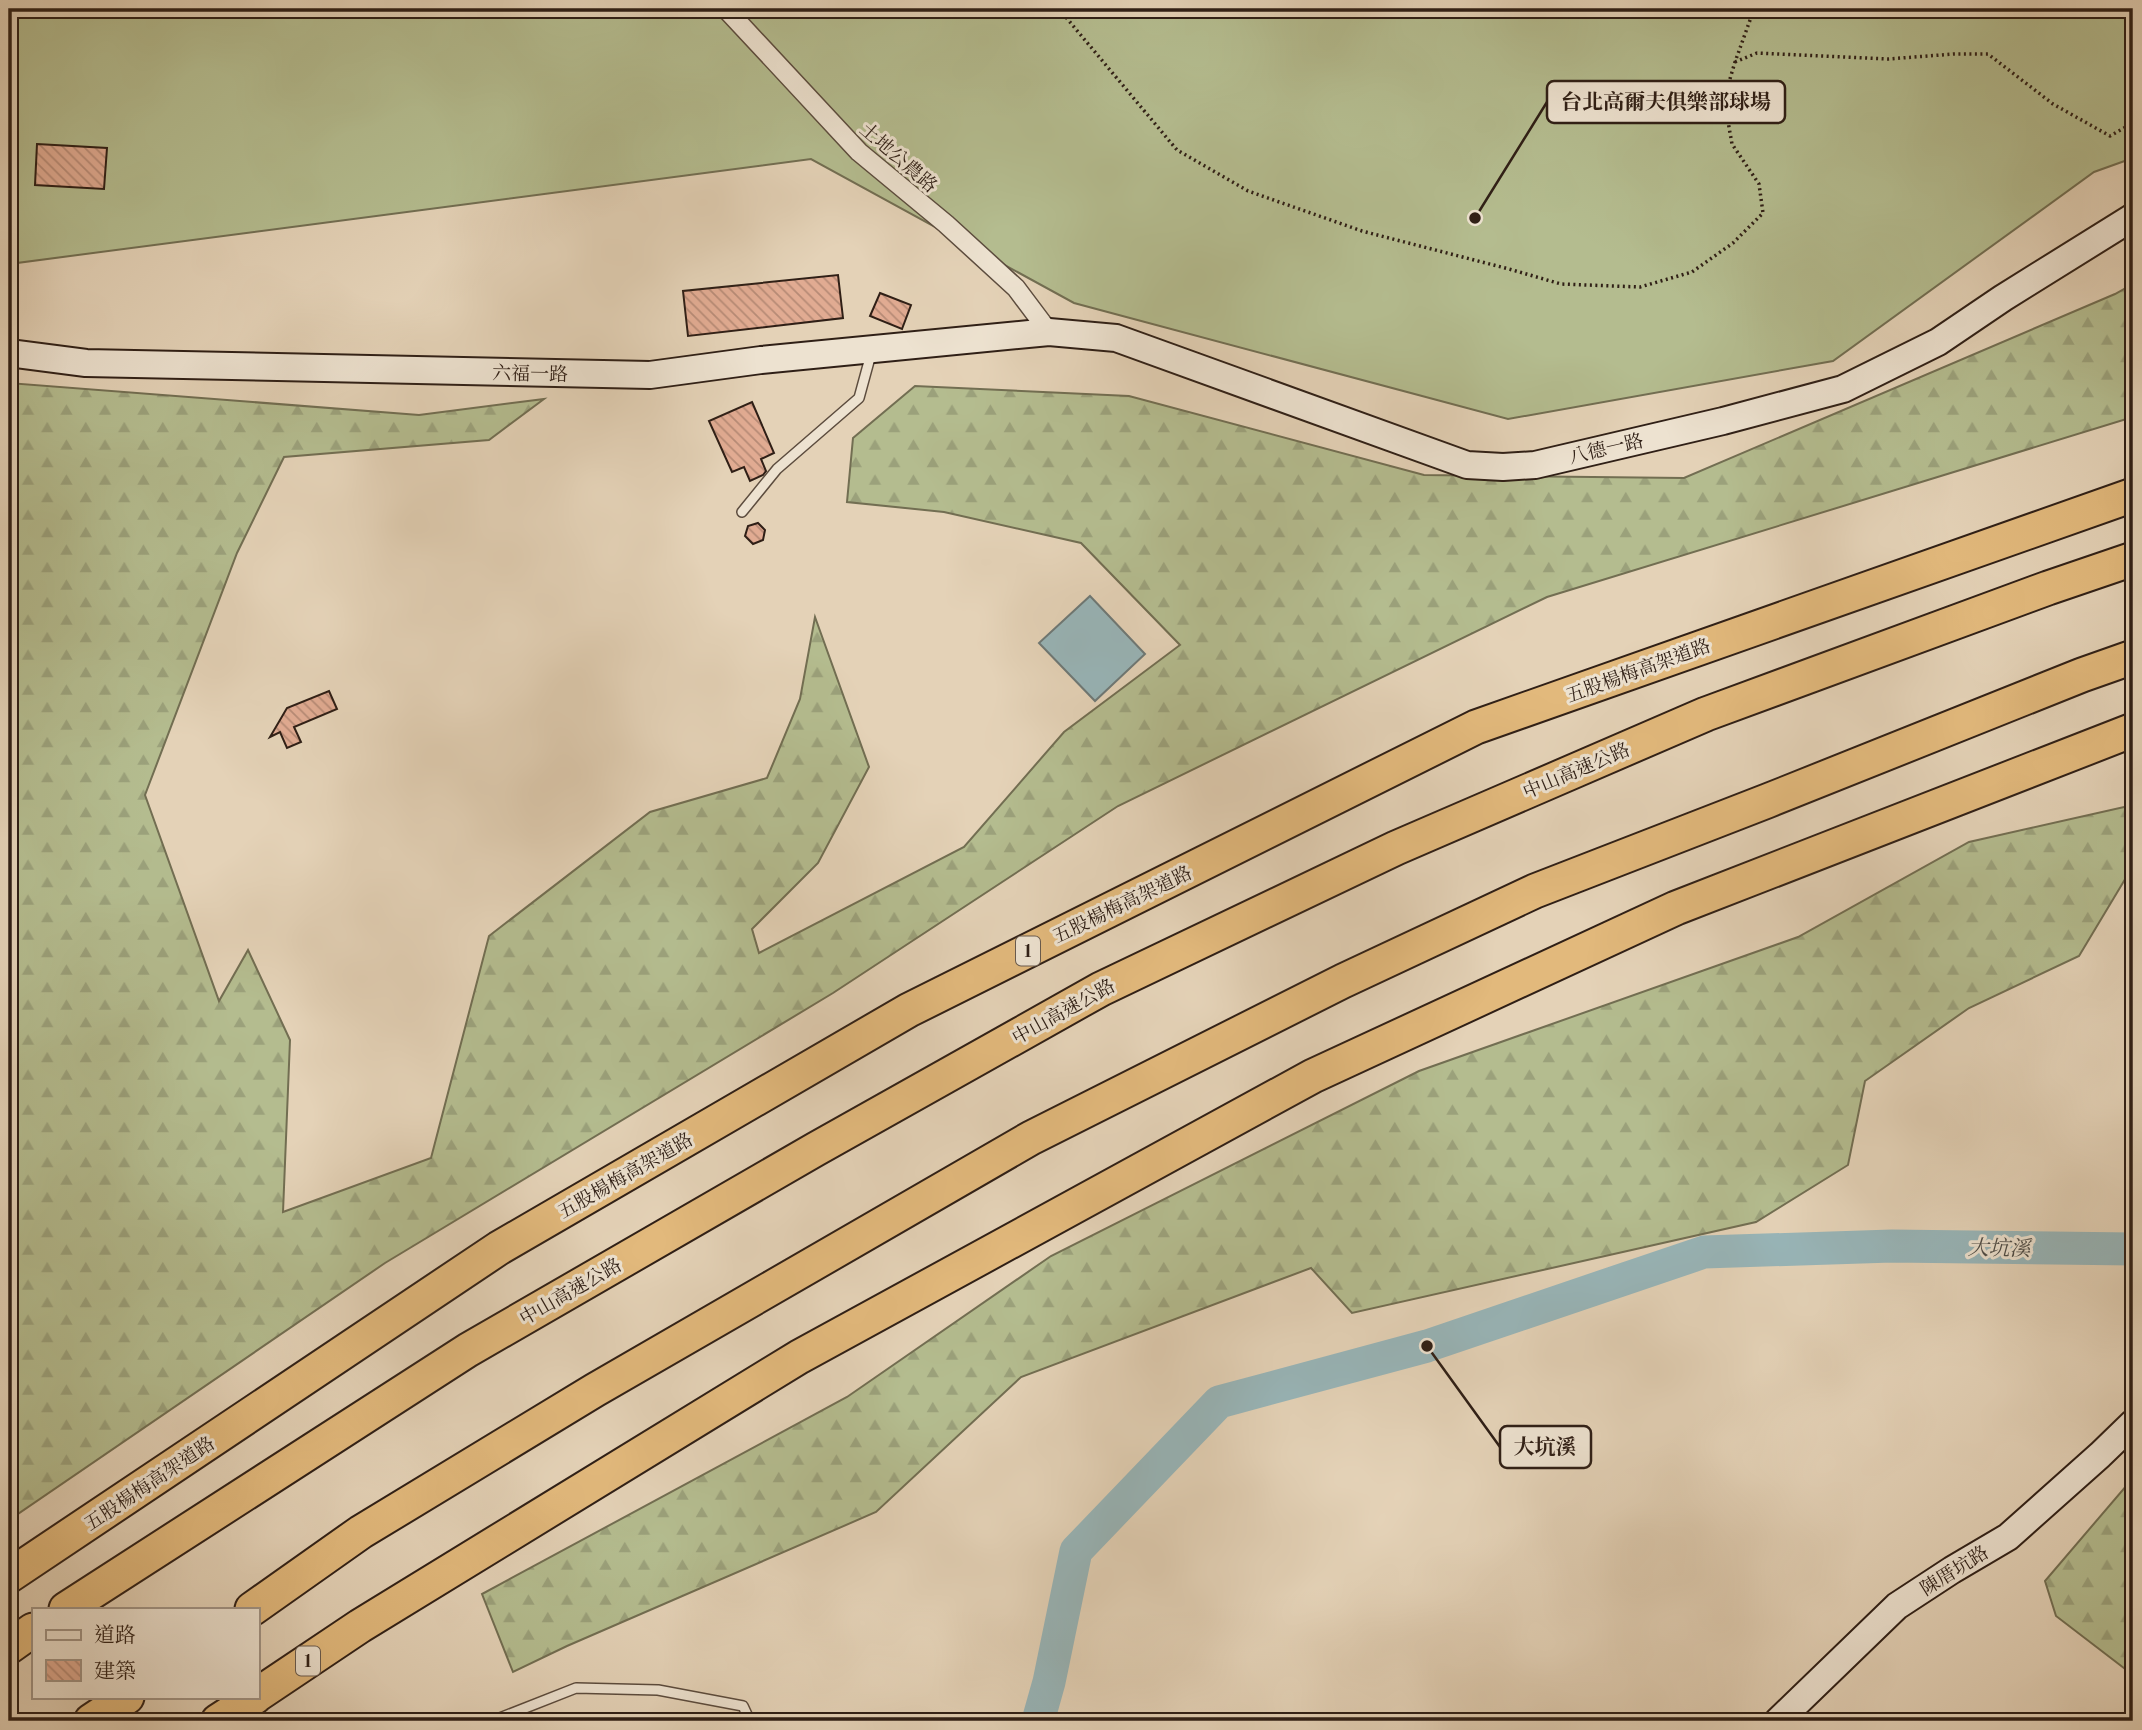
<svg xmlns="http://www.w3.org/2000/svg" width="2142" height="1730" viewBox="0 0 2142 1730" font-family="'Old Standard TT','Noto Serif TC',serif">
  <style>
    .grass { fill: #b4bc8f; stroke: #726e52; stroke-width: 2 }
    .forest { fill: url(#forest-firs); stroke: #726e52; stroke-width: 2 }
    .water { fill: #98b5b8; stroke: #6e7977; stroke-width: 2 }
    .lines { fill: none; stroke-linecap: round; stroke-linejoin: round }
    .river { stroke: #98b5b8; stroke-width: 33 }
    .building { fill: url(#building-back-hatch); stroke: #2f1f16; stroke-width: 2 }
    .lane-casing { stroke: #5c4c3e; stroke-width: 12 }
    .street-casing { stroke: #5c4c3e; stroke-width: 21 }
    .secondary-casing { stroke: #2f1f16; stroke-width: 30 }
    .highway-casing { stroke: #2f1f16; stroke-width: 37 }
    .path { stroke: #2f1f16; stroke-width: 3.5; stroke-dasharray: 2 3.5; stroke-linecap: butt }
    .lane { stroke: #ede2d0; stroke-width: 9 }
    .street { stroke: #ede2d0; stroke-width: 18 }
    .secondary { stroke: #ede2d0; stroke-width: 26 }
    .highway { stroke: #e2b97c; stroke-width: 33 }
    .labels { text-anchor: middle; stroke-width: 6; stroke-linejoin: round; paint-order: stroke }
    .shield { fill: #ede2d0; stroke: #685a4e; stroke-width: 2 }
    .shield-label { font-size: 18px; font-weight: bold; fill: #2f1f16 }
    .street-label { font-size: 19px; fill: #2f1f16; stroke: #ede2d0 }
    .water-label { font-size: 21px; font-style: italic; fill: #4e4c47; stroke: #ede2d0 }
    .leader { fill: none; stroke: #2f1f16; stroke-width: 2.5 }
    .callout-dot { fill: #2f1f16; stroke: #ede2d0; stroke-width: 2.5 }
    .callout { fill: #ede2d0; stroke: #2f1f16; stroke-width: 2.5 }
    .callout-label { font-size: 21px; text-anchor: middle; font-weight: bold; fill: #2f1f16 }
  </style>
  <defs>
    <pattern id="forest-firs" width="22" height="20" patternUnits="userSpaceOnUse" patternTransform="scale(1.75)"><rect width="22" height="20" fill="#b4bc8f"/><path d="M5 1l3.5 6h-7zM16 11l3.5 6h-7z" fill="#9ba17b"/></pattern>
    <pattern id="building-back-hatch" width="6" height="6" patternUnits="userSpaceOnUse" patternTransform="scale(1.75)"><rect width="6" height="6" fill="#e1ab92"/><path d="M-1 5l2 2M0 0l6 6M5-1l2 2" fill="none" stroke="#b78b76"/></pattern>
  </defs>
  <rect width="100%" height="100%" fill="#e4d2b7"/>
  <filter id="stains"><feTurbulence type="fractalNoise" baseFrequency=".00286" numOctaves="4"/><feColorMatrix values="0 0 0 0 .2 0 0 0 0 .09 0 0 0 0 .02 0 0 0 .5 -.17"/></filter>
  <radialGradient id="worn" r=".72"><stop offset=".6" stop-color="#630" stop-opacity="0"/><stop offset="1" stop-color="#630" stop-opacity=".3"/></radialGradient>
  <path class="grass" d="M9,9H2133V158L2094,172L1833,361L1508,419L1074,303L811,159L9,264Z"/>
  <path class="forest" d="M2133,284V417L1547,597L1118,806L833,993L385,1263L9,1520V383L419,415L544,399L489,440L284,457L237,553L145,795L219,1001L248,950L290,1040L283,1212L431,1158L489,936L650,812L767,778L800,699L815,617L869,767L818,863L752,929L759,953L964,847L1064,732L1180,645L1081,543L944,512L847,502L853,438L915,386L1129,396L1424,475L1684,478L2115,294Z
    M2133,805V876H2127L2079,956L1969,1008L1865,1081L1848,1165L1756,1222L1352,1313L1311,1268L1021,1377L876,1512L567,1646L513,1672L482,1594L847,1397L1051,1256L1419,1071L1798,937L1969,842Z
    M2133,1478V1675L2056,1616L2045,1581Z"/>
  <path class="water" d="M1090,596L1145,654L1095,701L1039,643Z"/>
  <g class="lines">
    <path class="river" d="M1038,1721L1049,1682L1076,1551L1219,1402L1427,1346L1704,1252L1892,1246L2133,1249"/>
  </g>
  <path class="building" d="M37,144L107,148L104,189L35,185Z
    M838,275L843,318L688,336L683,291Z
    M880,293L911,305L902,329L870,316Z
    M752,402L774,453L761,459L766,471L763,475L750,481L744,467L732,472L709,421Z
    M758,523L765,530L763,540L753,544L745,536L748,526Z
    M329,691L337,709L294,727L301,742L287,748L280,732L270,737L287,708Z"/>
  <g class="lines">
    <g class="lane-casing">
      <path id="lane" d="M742,512L777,469L859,398L871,354
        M492,1721L576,1688L658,1690L743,1706L750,1721"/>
    </g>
    <g class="street-casing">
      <path id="street" d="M726,9L859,152L946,224L1016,288L1049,332"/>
    </g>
    <g class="secondary-casing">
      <path id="secondary" d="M9,353L86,363L650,375L761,360L1049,332L1116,338L1467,465L1503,467L1535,465L1723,421L1843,389L1938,342L2003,298L2133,217
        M1778,1721L1897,1606L1952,1570L2008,1537L2100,1455L2133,1423"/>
    </g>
    <g class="highway-casing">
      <path id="highway" d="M9,1576L499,1248L909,1010L1476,727L2133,495
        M66,1609L468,1350L816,1149L1101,989L1396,848L1706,714L2048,588L2133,559
        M252,1609L361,1532L595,1390L1031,1138L1343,981L1535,891L1767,801L2082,675L2133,657
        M9,1647L33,1630
        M257,1695L360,1626L799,1357L1313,1076L1676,908L2133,730
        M91,1721L127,1697
        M218,1721L255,1697"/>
    </g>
    <path class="path" d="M1059,9L1177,150L1248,191L1362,231L1509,269L1561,284L1640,287L1692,272L1733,243L1763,213L1759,184L1732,144L1724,99L1735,62L1754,9
      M1735,62L1757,53L1888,59L1954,54H1988L2053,104L2110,136L2133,123"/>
    <use href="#lane" class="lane"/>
    <use href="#street" class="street"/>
    <use href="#secondary" class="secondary"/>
    <use href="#highway" class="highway"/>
  </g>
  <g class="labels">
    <g class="shield">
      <rect x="1016" y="936.5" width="24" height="29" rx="5"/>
      <rect x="296" y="1646.5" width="24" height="29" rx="5"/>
    </g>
    <g class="shield-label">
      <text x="1028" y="957">1</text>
      <text x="308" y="1667">1</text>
    </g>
    <g class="street-label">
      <text transform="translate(899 157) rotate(41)" y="7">土地公農路</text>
      <text transform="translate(530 373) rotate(1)" y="7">六福一路</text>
      <text transform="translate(1606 448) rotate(-13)" y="7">八德一路</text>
      <text transform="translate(1638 670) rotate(-20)" y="7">五股楊梅高架道路</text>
      <text transform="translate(1576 770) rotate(-23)" y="7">中山高速公路</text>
      <text transform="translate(1122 904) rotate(-26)" y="7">五股楊梅高架道路</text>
      <text transform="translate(1063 1011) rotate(-29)" y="7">中山高速公路</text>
      <text transform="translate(625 1175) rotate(-30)" y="7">五股楊梅高架道路</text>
      <text transform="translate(570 1291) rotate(-30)" y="7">中山高速公路</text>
      <text transform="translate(149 1483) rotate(-34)" y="7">五股楊梅高架道路</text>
      <text transform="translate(1954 1570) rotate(-32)" y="7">陳厝坑路</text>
    </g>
    <g class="water-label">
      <text transform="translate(1999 1248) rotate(1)" y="7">大坑溪</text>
    </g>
  </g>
  <path class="leader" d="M1475 218L1547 102M1427 1346L1500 1447"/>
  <g class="callout-dot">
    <circle cx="1475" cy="218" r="7"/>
    <circle cx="1427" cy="1346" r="7"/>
  </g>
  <g class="callout">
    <rect x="1547" y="81" width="238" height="42" rx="7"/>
    <rect x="1500" y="1426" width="91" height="42" rx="7"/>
  </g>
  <g class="callout-label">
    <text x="1666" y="109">台北高爾夫俱樂部球場</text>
    <text x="1545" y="1454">大坑溪</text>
  </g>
  <rect width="2142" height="1730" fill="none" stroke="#e4d2b7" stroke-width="35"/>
  <rect x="10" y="10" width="2121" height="1709" fill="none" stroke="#2f1f16" stroke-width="3.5"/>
  <rect x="18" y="18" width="2107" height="1695" fill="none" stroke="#2f1f16" stroke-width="2"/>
  <rect x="32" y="1608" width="228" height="91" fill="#ede2d0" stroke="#a19486" stroke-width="2"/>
  <rect x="46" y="1630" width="35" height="10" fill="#ede2d0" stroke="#a19486" stroke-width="2"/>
  <text x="94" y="1642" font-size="21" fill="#2f1f16">道路</text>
  <rect x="46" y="1660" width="35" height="21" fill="url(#building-back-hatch)" stroke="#a19486" stroke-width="2"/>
  <text x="94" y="1678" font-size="21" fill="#2f1f16">建築</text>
  <rect width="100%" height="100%" filter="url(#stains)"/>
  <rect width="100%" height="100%" fill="url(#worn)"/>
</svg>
